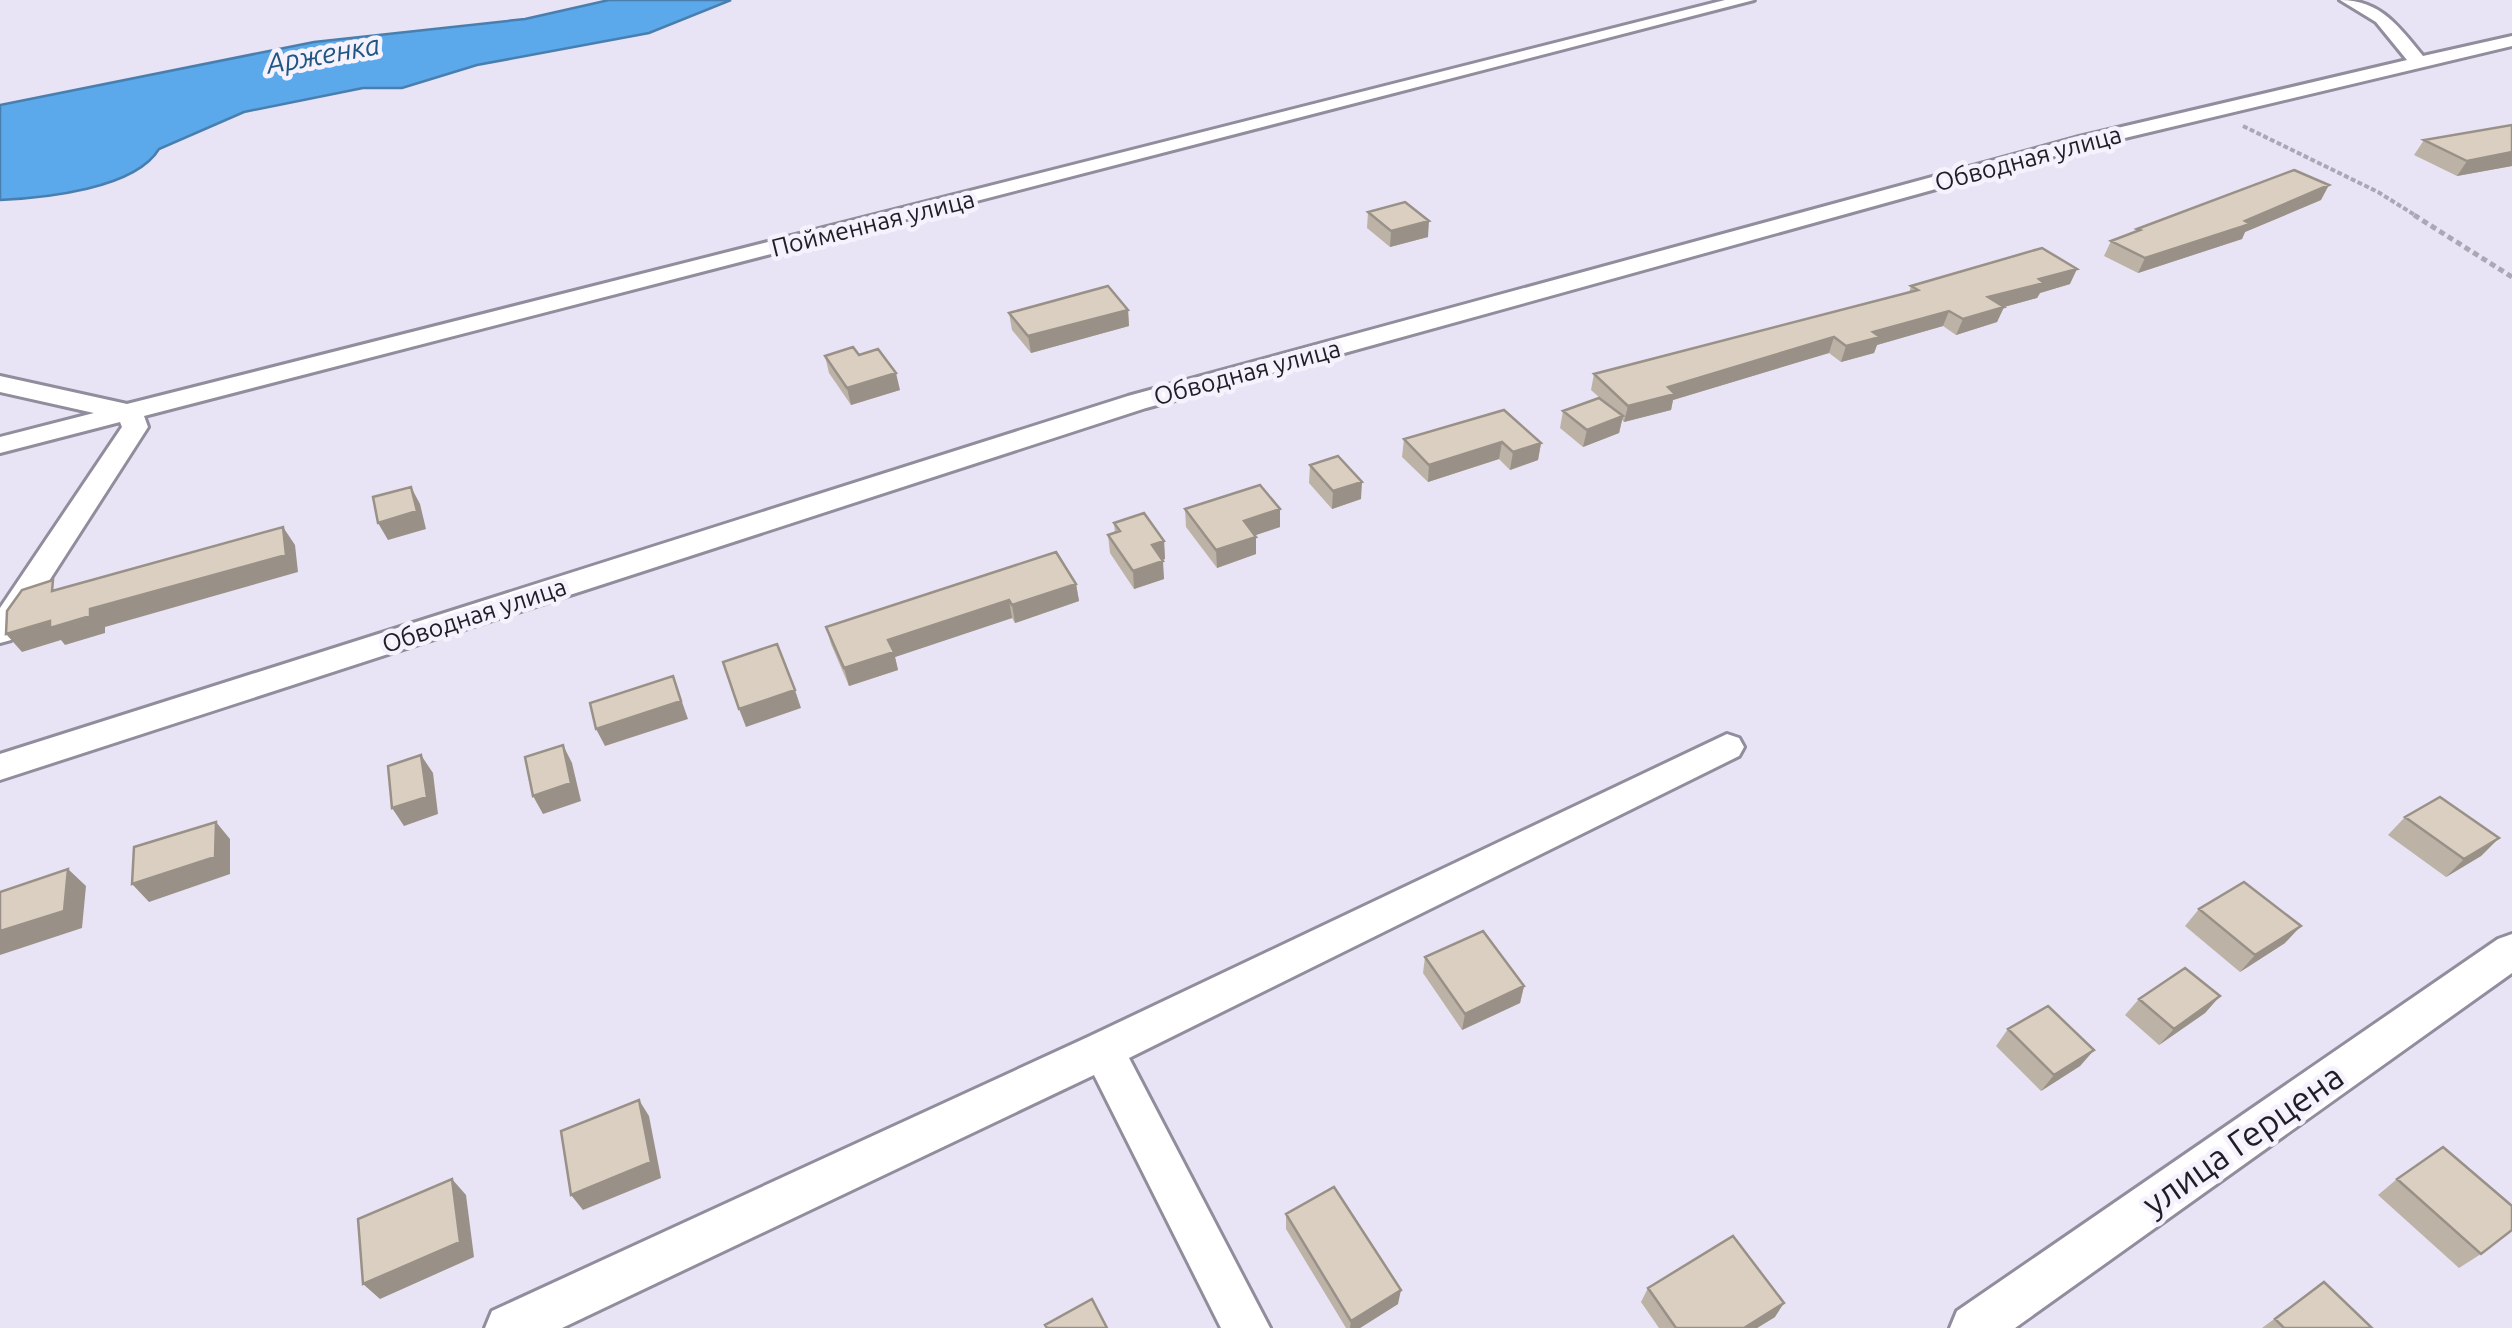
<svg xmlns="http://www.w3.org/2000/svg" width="2512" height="1328" viewBox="0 0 2512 1328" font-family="Ubuntu,sans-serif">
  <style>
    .water { fill: #5ba8ea; stroke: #497faf; stroke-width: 2.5 }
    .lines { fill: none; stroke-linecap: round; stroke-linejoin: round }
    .minor-casing { stroke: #918d9c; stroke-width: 6 }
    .path-far1 { stroke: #aba8b6; stroke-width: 4; stroke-dasharray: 5 2.5; stroke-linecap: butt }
    .path { stroke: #aba8b6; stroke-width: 5; stroke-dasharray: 6 4; stroke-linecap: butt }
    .minor { fill: #fff; fill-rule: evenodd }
    .wall { fill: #bcb2a6 }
    .shaded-wall { fill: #999187 }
    .building { fill: #dbcfc1; stroke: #999187; stroke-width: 2.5 }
    .labels { text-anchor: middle; stroke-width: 9; stroke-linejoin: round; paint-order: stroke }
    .far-street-label { font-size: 25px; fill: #1f1e24; stroke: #f5f2fd }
    .far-water-label { font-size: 28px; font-style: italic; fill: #1f5682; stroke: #f5f2fd }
    .near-street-label { font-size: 35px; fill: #1f1e24; stroke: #f5f2fd }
  </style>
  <rect width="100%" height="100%" fill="#e8e4f5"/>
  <path class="water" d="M609,0H731L649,33L477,65L402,88H363L244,112L159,149C135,189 44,198 0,200V105L314,42L525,19Z"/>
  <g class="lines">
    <g class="minor-casing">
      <path id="minor" d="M1725,0H1754L144,416L148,427L11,640L0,643V608L122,427L120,422L0,453V437L94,413L0,392V376L127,404Z
        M2340,0C2381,0 2399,27 2423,56L2512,36V46L2091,146L1146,408L0,780V754L1128,396L2079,137L2407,60L2376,22Z
        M1727,734L1739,738L1744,747L1739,756L1129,1058L1270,1328H1221L1094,1075L562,1328H485L492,1311L1088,1037Z
        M2512,934V973L2015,1328H1950L1957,1311L2498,939Z"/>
    </g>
    <path class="path-far1" d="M2243,126L2378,192L2418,217"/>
    <path class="path" d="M2414,215L2512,277"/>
    <use href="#minor" class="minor"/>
  </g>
  <path class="wall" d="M2512,125V166L2457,176L2414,155L2424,140Z
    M2321,200L2245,232L2242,239L2138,273L2104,256L2111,241L2135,232L2137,229Z
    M1368,212L1428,237L1390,247L1367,228Z
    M2070,284L2040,293L2037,298L2004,307L1997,322L1956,335L1943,326L1877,345L1874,353L1841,362L1829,353L1673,400L1671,410L1624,422L1622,420L1619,433L1583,447L1560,428L1563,411L1600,398L1591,390L1594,374L1909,293L1911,286Z
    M1128,310L1129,326L1031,353L1012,330L1009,313Z
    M859,355L900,390L851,405L829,373L825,356Z
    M1404,439L1541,443L1538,460L1510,470L1499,459L1428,482L1402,457Z
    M1310,465L1361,499L1332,509L1309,483Z
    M1185,509L1280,527L1255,535L1256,554L1217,568L1186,527Z
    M1114,523L1164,541L1165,559L1162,560L1164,579L1134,589L1110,553L1108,535L1115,533Z
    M1076,584L1079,601L1015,623L1012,618L895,657L898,670L849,686L831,644L826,627Z
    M2405,817L2499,838L2481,856L2446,877L2388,835Z
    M2199,909L2285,943L2240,972L2185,926Z
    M1425,957L1524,986L1520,1003L1462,1030L1423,973Z
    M2220,996L2205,1013L2159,1045L2125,1015L2139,999Z
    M2008,1029L2094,1050L2080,1066L2041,1091L1996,1046Z
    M2397,1179L2481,1254L2459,1268L2378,1195Z
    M1286,1214L1398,1304L1360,1328H1346L1286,1229Z
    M1648,1288L1775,1317L1757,1328H1659L1641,1302Z
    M2305,1296L2372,1328H2262Z"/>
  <path class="shaded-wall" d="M2512,152V166L2457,176L2467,161Z
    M2329,185L2321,200L2245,232L2242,239L2138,273L2145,258L2245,221Z
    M1429,221L1428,237L1390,247L1391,231Z
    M2077,269L2070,284L2040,293L2037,298L2004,307L1997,322L1956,335L1963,319L1988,297L2039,279Z
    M1128,310L1129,326L1031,353L1028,336Z
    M1949,311L1943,326L1877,345L1874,353L1841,362L1846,346L1873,332Z
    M1834,337L1829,353L1673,400L1671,410L1624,422L1628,406L1668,387Z
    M896,373L900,390L851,405L847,388Z
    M1623,416L1619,433L1583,447L1587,430Z
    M1502,442L1499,459L1428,482L1429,465Z
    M1541,443L1538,460L1510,470L1513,452Z
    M1362,482L1361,499L1332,509L1333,491Z
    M411,487L420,504L426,529L388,540L378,523Z
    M1280,509V527L1244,539V521Z
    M283,527L295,545L298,572L105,627V633L65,645L61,640L22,652L6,634Z
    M1256,537V554L1217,568L1216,550Z
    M1164,541L1165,559L1153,563L1152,545Z
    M1163,561L1164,579L1134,589L1133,571Z
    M1076,584L1079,601L1015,623L1012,605Z
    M1009,600L1012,618L895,657L898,670L849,686L844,668L888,640Z
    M673,676L688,719L605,746L596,729Z
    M795,690L801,708L746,727L739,709Z
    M563,745L572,763L581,801L543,814L533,796Z
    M421,755L433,773L438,814L404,826L392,808Z
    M216,822L230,839V874L149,902L132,884Z
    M2499,838L2481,856L2446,877L2464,859Z
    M68,869L86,886L82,928L0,955V931Z
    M2301,926L2285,943L2240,972L2255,955Z
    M1524,986L1520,1003L1462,1030L1465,1014Z
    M2220,996L2205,1013L2159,1045L2174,1029Z
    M2094,1050L2080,1066L2041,1091L2054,1075Z
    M639,1100L649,1116L661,1178L583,1210L571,1195Z
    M452,1179L466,1195L474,1257L380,1299L363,1284Z
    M1401,1290L1398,1304L1360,1328H1350L1351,1321Z
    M1784,1303L1775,1317L1757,1328H1744Z"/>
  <path class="building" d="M2512,125V152L2467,161L2424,140Z
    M2294,170L2329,185L2245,221L2250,224L2145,258L2111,241L2140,230L2137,229Z
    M1405,202L1429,221L1391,231L1368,212Z
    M2042,248L2077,269L2039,279L2044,283L1988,297L2004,307L1963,319L1949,311L1873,332L1880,337L1846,346L1834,337L1668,387L1675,394L1628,406L1594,374L1918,290L1911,286Z
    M1108,286L1128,310L1028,336L1009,313Z
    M853,347L859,355L878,349L896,373L847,388L825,356Z
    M1599,398L1623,416L1587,430L1563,411Z
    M1504,410L1541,443L1513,452L1502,442L1429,465L1404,439Z
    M1338,456L1362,482L1333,491L1310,465Z
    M1260,485L1280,509L1244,521L1256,537L1216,550L1185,509Z
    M411,487L417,511L378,523L373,497Z
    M1144,513L1164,541L1152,545L1163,561L1133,571L1108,535L1120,531L1114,523Z
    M283,527L286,555L90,609V616L50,628V621L6,634L7,611L22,590L53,580L52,591Z
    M1056,552L1076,584L1012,605L1009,600L888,640L894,652L844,668L826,627Z
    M777,644L795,690L739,709L723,662Z
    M673,676L681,701L596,729L590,703Z
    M563,745L571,783L533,796L525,757Z
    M421,755L427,797L392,808L388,766Z
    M2440,797L2499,838L2464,859L2405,817Z
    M216,822L215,857L132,884L134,847Z
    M68,869L64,911L0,931V892Z
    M2244,882L2301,926L2255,955L2199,909Z
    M1483,931L1524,986L1465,1014L1425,957Z
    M2185,968L2220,996L2174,1029L2139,999Z
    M2048,1006L2094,1050L2054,1075L2008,1029Z
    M639,1100L651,1162L571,1195L561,1131Z
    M2443,1147L2512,1206V1230L2481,1254L2397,1179Z
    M452,1179L460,1242L363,1284L358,1219Z
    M1334,1187L1401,1290L1351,1321L1286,1214Z
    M1733,1236L1784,1303L1744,1328H1676L1648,1288Z
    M2324,1282L2372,1328H2284L2275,1319Z
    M1092,1299L1107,1328H1047L1045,1325Z"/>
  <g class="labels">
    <g class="far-street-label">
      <text transform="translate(2028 158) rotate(-15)" y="9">Обводная улица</text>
      <text transform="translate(873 223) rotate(-14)" y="9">Пойменная улица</text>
      <text transform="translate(1247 372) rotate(-15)" y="9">Обводная улица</text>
      <text transform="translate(474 615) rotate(-18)" y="9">Обводная улица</text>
    </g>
    <g class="far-water-label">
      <text transform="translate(323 54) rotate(-10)" y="10">Арженка</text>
    </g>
    <g class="near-street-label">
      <text transform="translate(2243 1140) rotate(-35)" y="12">улица Герцена</text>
    </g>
  </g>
</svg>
